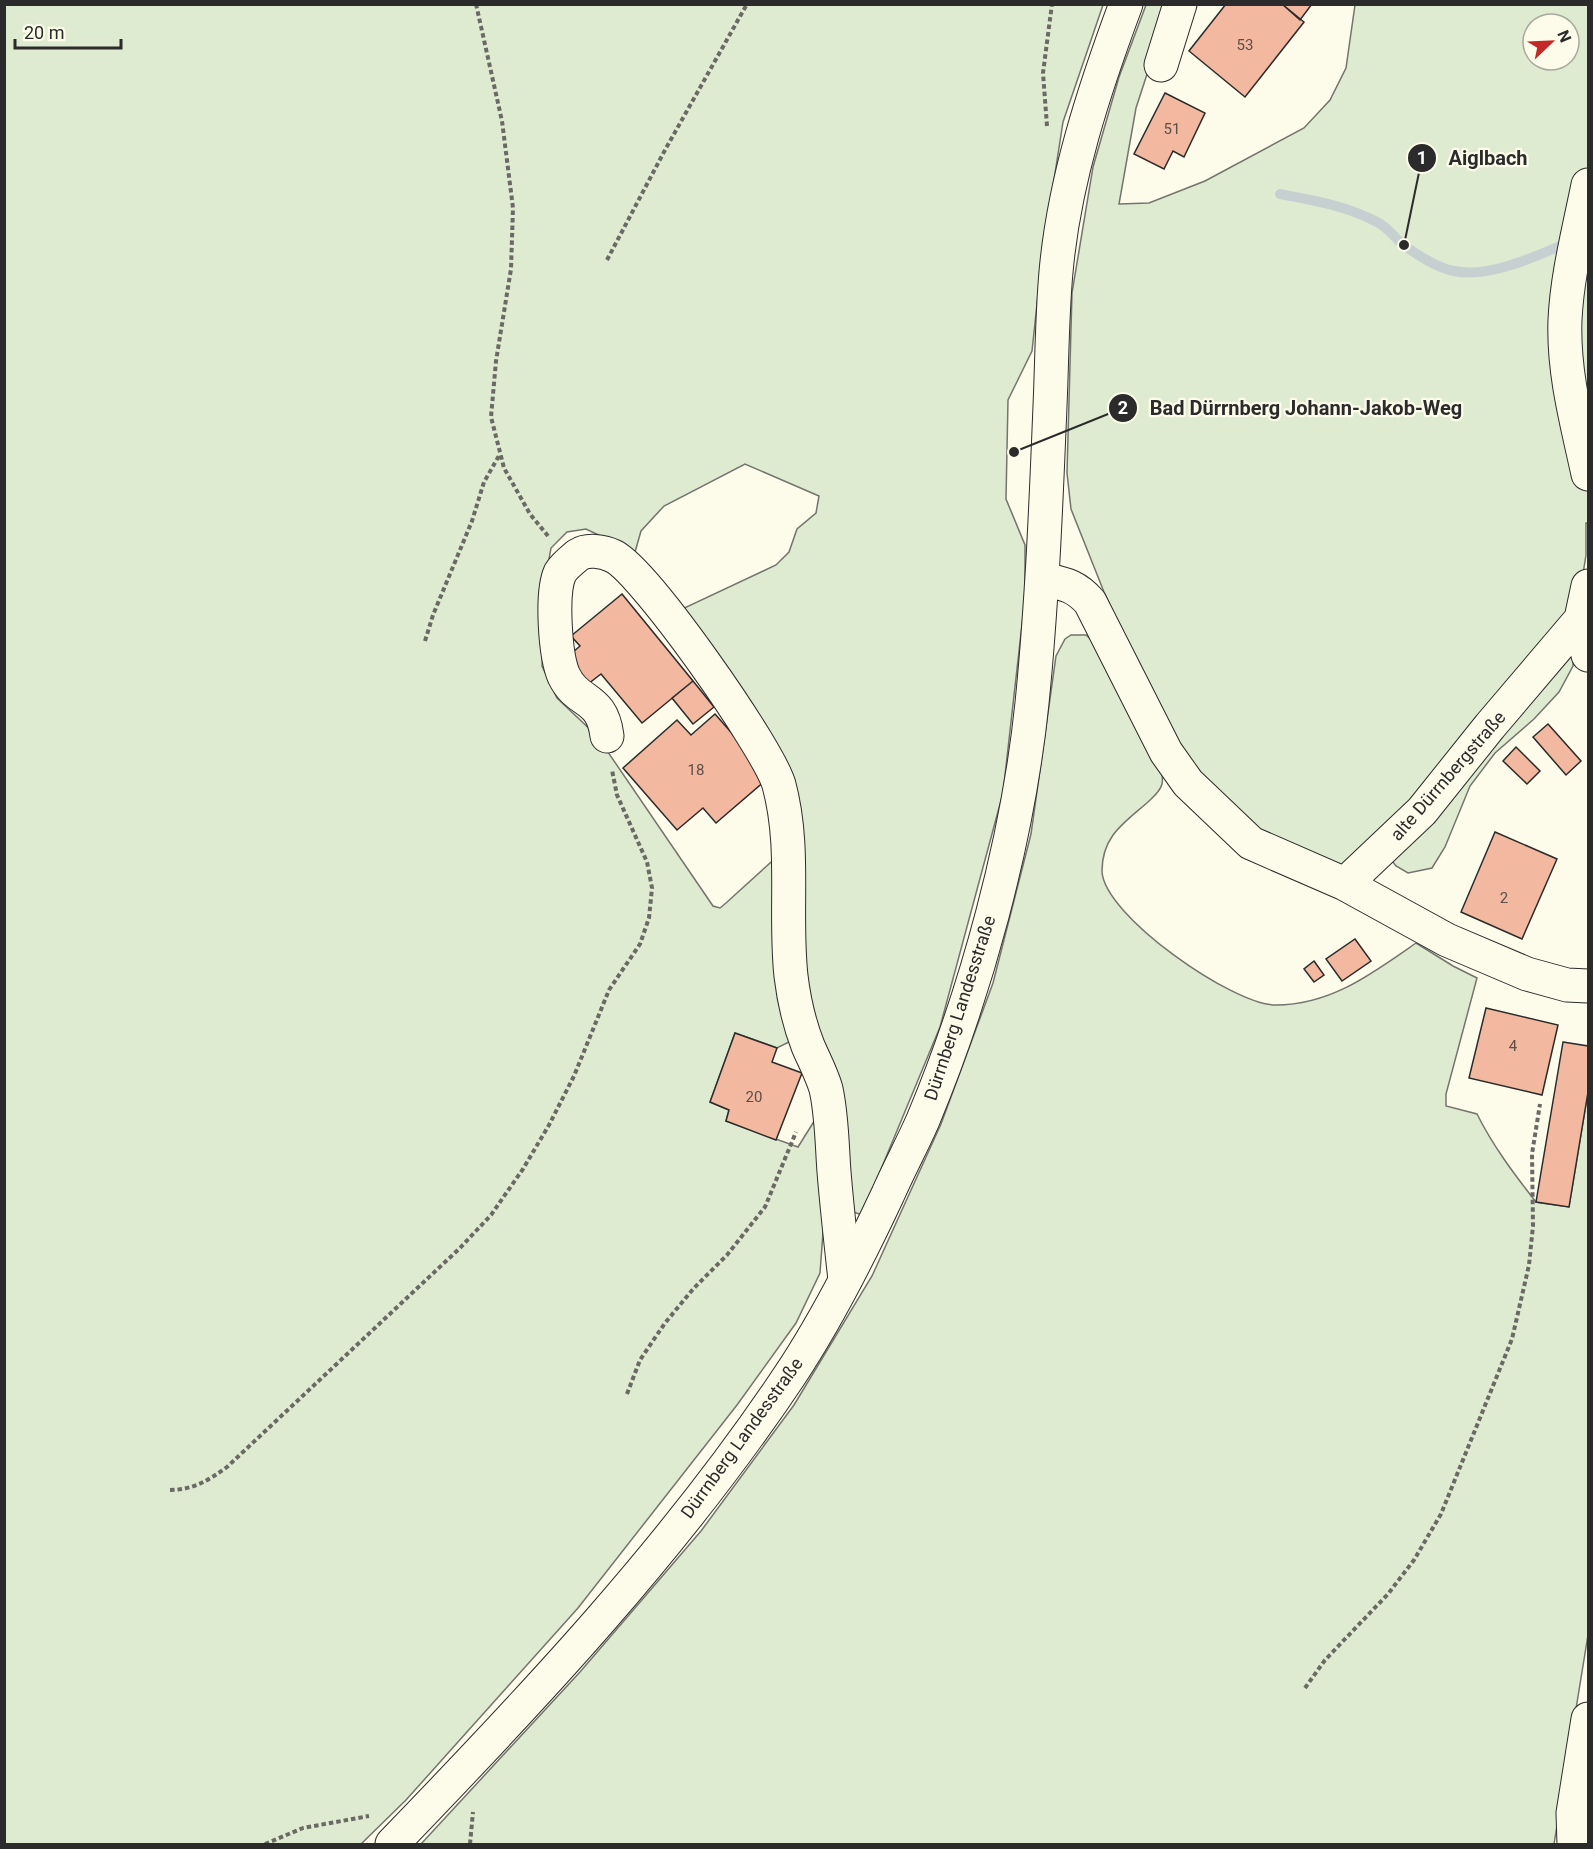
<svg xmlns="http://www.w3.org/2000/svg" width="1593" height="1849" viewBox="0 0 1593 1849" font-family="Roboto,sans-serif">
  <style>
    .green { fill: #deebd1; stroke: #74746e; stroke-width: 1.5; fill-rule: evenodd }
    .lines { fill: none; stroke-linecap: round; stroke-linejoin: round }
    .stream { stroke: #c7d0d0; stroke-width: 10 }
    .building { fill: #f2b8a0; stroke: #2b2b2b; stroke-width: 1.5 }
    .minor-casing { stroke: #2b2b2b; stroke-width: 35 }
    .major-casing { stroke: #2b2b2b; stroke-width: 35 }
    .path { stroke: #6a6964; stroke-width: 4; stroke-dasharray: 4.5 3; stroke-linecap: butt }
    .minor { stroke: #fdfbea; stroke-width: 33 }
    .major { stroke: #fdfbea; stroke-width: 33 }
    .labels { text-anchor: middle; stroke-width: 4.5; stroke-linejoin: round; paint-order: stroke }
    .number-label { font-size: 15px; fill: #5d4e48 }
    .street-label { font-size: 18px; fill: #2b2b2b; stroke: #fdfbea }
    .leader { fill: none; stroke: #2b2b2b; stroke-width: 2 }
    .callout-dot { fill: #2b2b2b; stroke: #fdfbea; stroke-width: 2 }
    .mark-label { font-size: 18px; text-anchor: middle; font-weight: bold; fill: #fff }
    .callout-label { font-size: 20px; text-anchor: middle; font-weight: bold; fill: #2b2b2b; stroke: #fdfbea; stroke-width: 4.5; stroke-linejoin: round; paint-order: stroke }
  </style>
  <rect width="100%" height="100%" fill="#fdfbea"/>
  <path class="green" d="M5,5H1103L1063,122L1042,257L1032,351L1008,400L1006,499L1025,545V598L1003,793L940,1027L862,1215L848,1210L801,983L795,836L680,610L776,565L789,552L797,529L816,513L819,496L745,464L664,506L641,531L635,552L642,567L607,539L586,529L567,532L551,548L546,575L542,666L557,698L597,736L713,906L720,908L726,903L780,854L793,1040L777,1048L735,1033L710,1102L729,1110L726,1121L798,1147L818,1115L824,1219L820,1273L796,1323L737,1405L578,1608L406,1800L361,1844H5Z
    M1146,5H1172L1166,16L1136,108L1119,204L1149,203L1205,181L1304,128L1330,100L1346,68L1355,5H1588V523H1586V555L1578,605L1573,666L1559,692L1534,719L1495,753L1470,786L1445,847L1432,868L1408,873L1396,866L1379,844L1345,870L1261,831L1188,763L1156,707L1104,592L1071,509L1067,473L1072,293L1093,167L1119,77ZM1533,24H1569V60H1533Z
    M1071,635H1086L1096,644L1162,771C1162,775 1163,780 1162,784C1160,792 1153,797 1148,802C1124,823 1102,836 1102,871C1103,915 1234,1006 1276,1005C1331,1005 1373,973 1416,943L1453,966L1477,978L1446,1094V1106L1477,1114C1493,1146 1514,1174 1536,1202L1569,1207L1588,1092V1635L1554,1844H421L580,1672L701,1531L794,1405L872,1276L941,1124L993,983L1031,834L1056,656L1065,639Z"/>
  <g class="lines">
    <path class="stream" d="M1280,194C1313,200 1347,206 1377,222C1388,227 1395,239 1405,246C1419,256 1437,268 1454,271C1486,278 1530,259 1560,246"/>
  </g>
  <path class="building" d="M1282,4L1304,22L1245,97L1189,51L1226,4Z
    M1282,4H1312L1300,20Z
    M1165,93L1205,113L1184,157L1173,151L1164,169L1134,154Z
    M622,594L693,681L642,723L601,674L588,684L566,658L580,646L571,636Z
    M693,681L714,707L693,724L672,698Z
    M715,714L758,763L765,781L716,823L703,808L677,830L623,768L677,720L691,735Z
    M1548,724L1581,761L1566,775L1533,737Z
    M1516,747L1540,771L1527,784L1503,761Z
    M1495,832L1557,859L1522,939L1461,912Z
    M1355,939L1371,961L1342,981L1326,959Z
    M1314,961L1324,975L1314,982L1304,969Z
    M1486,1008L1558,1025L1542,1095L1469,1078Z
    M735,1033L777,1048L772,1062L802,1073L776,1140L726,1121L729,1110L710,1102Z
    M1563,1042L1588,1046V1092L1569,1207L1536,1202Z"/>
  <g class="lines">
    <g class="minor-casing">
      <path id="minor" d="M1161,65L1180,4
        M1588,185C1579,230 1567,275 1565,320C1563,373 1577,423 1588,474
        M1043,579C1064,584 1075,585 1090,602L1166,752L1188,783L1251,843L1345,884L1447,940L1527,974L1567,985L1588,986
        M1581,619L1588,655
        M607,736C602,695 578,705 564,676C555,656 551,593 560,573C564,566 572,560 578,555C587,549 603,551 613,556C644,570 769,749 779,785C796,848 784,912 791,976C794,1001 799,1023 808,1046C814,1060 822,1075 826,1089C832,1116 832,1145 834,1172C837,1208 841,1244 845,1280
        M1345,884L1422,811L1490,726L1581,619L1588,586
        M1574,1844L1573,1813L1588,1719"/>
    </g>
    <g class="major-casing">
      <path id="major" d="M392,1844C534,1697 676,1546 790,1375C828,1318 859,1256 888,1194C899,1169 912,1145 923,1120C976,993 1018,840 1032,703C1042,604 1046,505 1050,406C1052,361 1052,316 1056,272C1064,181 1094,90 1126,4"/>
    </g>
    <path class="path" d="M476,4L502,121L513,208L511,269L496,361L491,417L504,468L530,514L548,536
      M1047,126L1043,73L1052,4
      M607,260L665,150L747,4
      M425,641L433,615L472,521L484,482L500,454
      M627,1394L640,1360L665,1323L694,1288L727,1255L765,1207L796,1132
      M170,1490C193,1490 209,1480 227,1467L460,1248L491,1215L523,1169L549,1125L574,1076L609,990L640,944L649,918L652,888L647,862L617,795L612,770
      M1305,1688L1325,1660L1388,1594L1414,1560L1441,1514L1512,1339L1529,1265L1533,1226L1532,1154L1540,1104
      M265,1844L303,1828L369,1816
      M470,1844L473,1812"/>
    <use href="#minor" class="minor"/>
    <use href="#major" class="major"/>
  </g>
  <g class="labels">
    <g class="number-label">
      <text x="1245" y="50">53</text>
      <text x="1172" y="134">51</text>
      <text x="696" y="775">18</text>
      <text x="1504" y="903">2</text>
      <text x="1513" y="1051">4</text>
      <text x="754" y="1102">20</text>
    </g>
    <g class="street-label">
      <text transform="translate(1448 776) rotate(-49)" y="6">alte Dürrnbergstraße</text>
      <text transform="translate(960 1008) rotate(-72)" y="6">Dürrnberg Landesstraße</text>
      <text transform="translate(742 1438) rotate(-54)" y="6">Dürrnberg Landesstraße</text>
    </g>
  </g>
  <path class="leader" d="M1404 245L1422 158M1014 452L1123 408"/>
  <g class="callout-dot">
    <circle cx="1404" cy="245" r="6"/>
    <circle cx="1014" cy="452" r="6"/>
    <circle cx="1422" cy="158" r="15"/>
    <circle cx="1123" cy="408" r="15"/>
  </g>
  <g class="mark-label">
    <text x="1422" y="164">1</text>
    <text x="1123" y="414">2</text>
  </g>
  <g class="callout-label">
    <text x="1488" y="165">Aiglbach</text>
    <text x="1306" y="415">Bad Dürrnberg Johann-Jakob-Weg</text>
  </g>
  <rect width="1593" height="1849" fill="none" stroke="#2b2b2b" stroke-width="12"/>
  <g transform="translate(1551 42) rotate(67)"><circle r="28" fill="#fdfbea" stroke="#a9a89e" stroke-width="1.5"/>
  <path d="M0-4.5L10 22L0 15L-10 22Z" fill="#c62828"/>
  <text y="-9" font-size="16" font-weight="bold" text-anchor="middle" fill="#2b2b2b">N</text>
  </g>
  <path d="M15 39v9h106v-9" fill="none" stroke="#2b2b2b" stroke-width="3"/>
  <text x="24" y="39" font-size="18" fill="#2b2b2b" stroke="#fdfbea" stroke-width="4.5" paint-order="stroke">20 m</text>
</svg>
